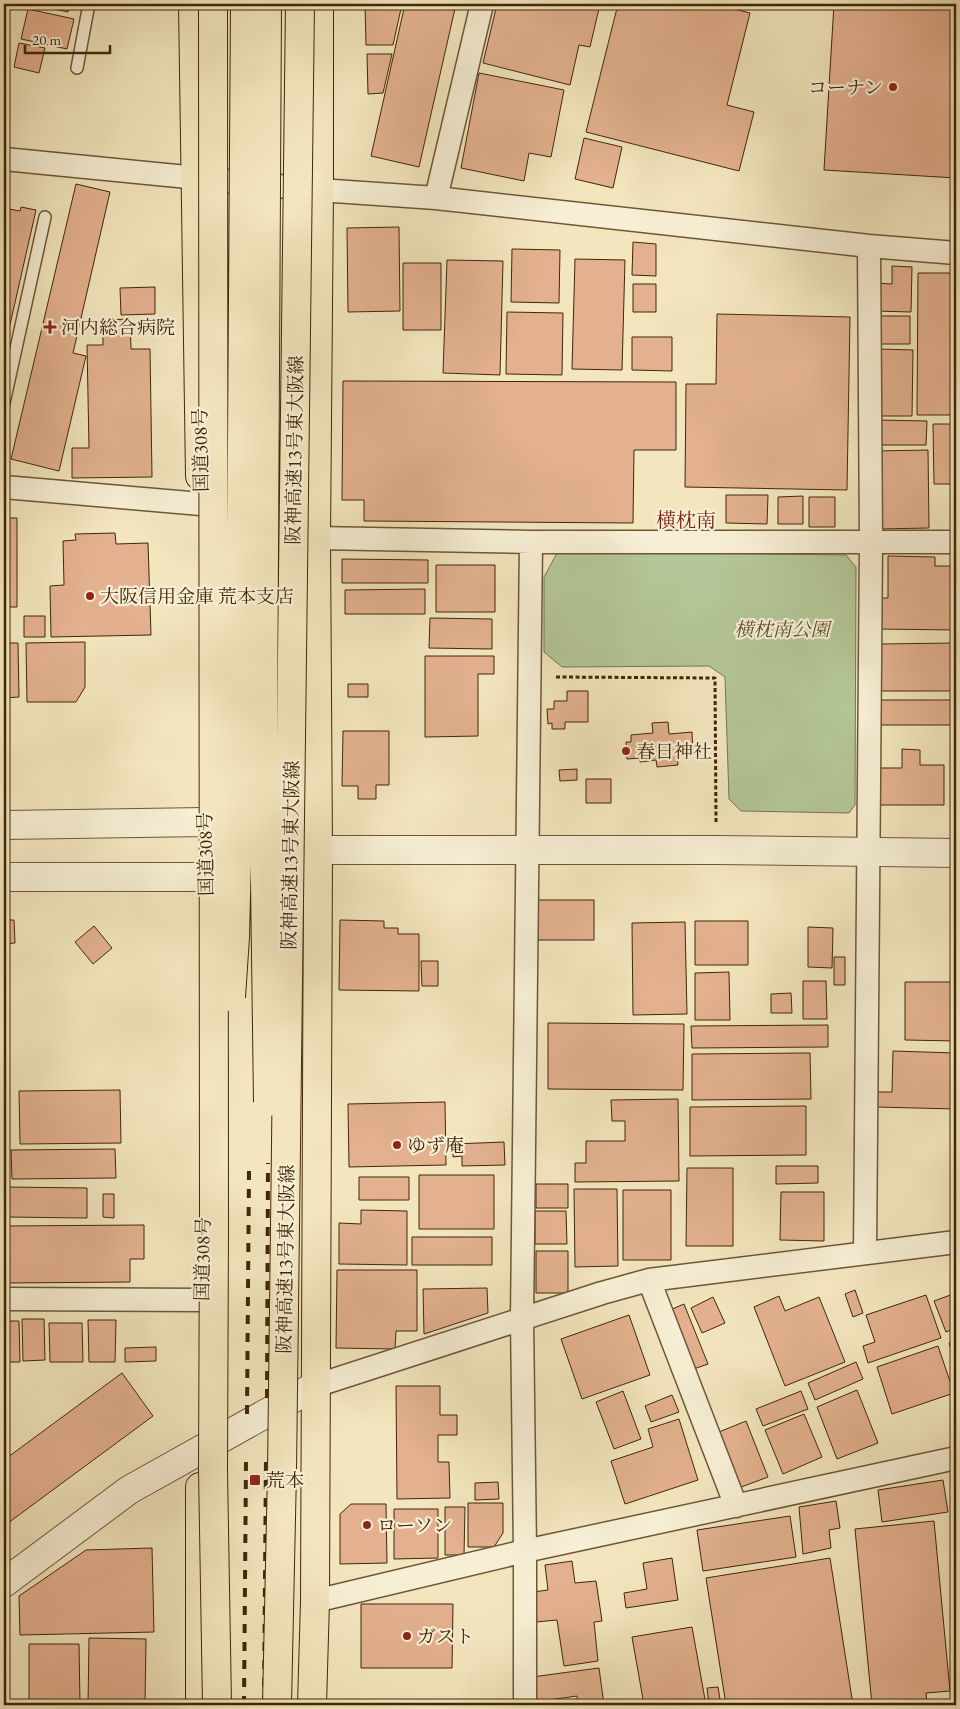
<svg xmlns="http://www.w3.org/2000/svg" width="960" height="1709" viewBox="0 0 960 1709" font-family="'EB Garamond','Noto Serif JP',serif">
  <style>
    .green { fill: #b4c697; stroke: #7a764f }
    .building { fill: #e3b18f; stroke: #412707 }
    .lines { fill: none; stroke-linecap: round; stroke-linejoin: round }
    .service-casing { stroke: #6e5735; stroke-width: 14 }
    .minor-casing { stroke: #6e5735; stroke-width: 25 }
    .tertiary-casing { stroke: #6e5735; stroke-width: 30 }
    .trunk-casing { stroke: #412707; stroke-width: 30 }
    .path { stroke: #412707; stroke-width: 3; stroke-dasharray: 4 2.5; stroke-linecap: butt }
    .service { stroke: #f7efd5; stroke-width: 11 }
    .minor { stroke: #f7efd5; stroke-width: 22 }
    .tertiary { stroke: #f7efd5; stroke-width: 28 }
    .trunk { stroke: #f3e6bf; stroke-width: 28 }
    .rail { stroke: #412707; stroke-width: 4; stroke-dasharray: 9 9; stroke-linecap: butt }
    .motorway-bridge-casing { stroke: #412707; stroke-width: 30; stroke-linecap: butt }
    .motorway-bridge { stroke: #f3e6bf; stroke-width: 28 }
    .poi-dot { fill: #8f2418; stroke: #f7efd5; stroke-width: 2 }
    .labels { text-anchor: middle; stroke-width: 4.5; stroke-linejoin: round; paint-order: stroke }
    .poi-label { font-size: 19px; fill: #412707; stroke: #f7efd5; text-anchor: start }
    .street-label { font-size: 19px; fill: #412707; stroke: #f7efd5 }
    .park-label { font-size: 19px; font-style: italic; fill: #5e4f2b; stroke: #f7efd5 }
    .neighbourhood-label { font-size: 20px; fill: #7a1f14; stroke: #f7efd5 }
  </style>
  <rect width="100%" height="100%" fill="#f3e6bf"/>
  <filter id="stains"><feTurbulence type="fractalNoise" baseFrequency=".004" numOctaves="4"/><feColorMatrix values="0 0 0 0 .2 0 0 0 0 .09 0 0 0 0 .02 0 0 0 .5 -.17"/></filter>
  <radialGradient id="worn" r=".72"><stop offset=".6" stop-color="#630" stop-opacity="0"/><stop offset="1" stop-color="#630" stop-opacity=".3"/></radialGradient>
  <path class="green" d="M558,551L846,555L856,567L855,805L849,813L741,811L729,799L725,677L709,666L562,667L544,652V577Z"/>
  <path class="building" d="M30,4H70L68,12Z
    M365,4H402L393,45H366Z
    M405,4H456L419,167L371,156Z
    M497,4H600L590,47L579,45L570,85L483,63Z
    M618,4H714L750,13L727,105L754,112L739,171L586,132Z
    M834,4H956V178L824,170Z
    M28,9L74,19L67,49L21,39Z
    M19,43L45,48L39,73L14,67Z
    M367,54H392L383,93L368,94Z
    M479,73L564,90L551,157L529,153L524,181L461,168Z
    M584,138L622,147L613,188L575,179Z
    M76,184L110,192L73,353L86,356L59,471L11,459Z
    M4,203H5L4,208L20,211L21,207L36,210L4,351Z
    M399,227L400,311L348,312L347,228Z
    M633,242L656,244V276L632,275Z
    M512,249L560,250L559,303L511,302Z
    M575,259L625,260L622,370L572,369Z
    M447,260L503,261L500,375L443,373Z
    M403,263H441V330H403Z
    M892,266L912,267L911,312L875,311L876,283L892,284Z
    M918,273H956V415H917Z
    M633,284H656V312H633Z
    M155,287V314L121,315L120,288Z
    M507,312L563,313L562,375L506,374Z
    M717,314L850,317L847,490L685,487L686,384H716Z
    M876,316H910V344H875Z
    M130,319L131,349H150L152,477L72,478V448H89L87,345H103V320Z
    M632,337H672V371L632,370Z
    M878,349L913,350L912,416H878Z
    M343,381L676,382V450H634L633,523L364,521V500H342Z
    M878,420L927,421L926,445H878Z
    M933,424H956V484H934Z
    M928,450L929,528L878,529L876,451Z
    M726,495H768L767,524L726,523Z
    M803,496V524H778V497Z
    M809,497H835V527H809Z
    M4,518H17V607H4Z
    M115,533L116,544L148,543L151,635L51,637L50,586L64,585L63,541L76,540L75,534Z
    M888,556L935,557V566H956V630L878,629L879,598H888Z
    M342,559L428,560V583H342Z
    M436,565H495V612H436Z
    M425,589V614H345V590Z
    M24,616H45V637H24Z
    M430,618L492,619V649L429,648Z
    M85,642V687L76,702H27L26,643Z
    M4,643H18L19,697L4,698Z
    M956,643V691H880L879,644Z
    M425,656H494V674H478V736L425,737Z
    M348,684H368V697H348Z
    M567,691H588V722H565V729H552V723L548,724L547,709H554V701H567Z
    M880,700H956V725H880Z
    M668,722L669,734L692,732L693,753L677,754L678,765L657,767L656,760L640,762V758L627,759L626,742H631V735L653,733L652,723Z
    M343,731H389V785H376V799H358V786H342Z
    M954,734H956V810H953Z
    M902,749L920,750V765H944V805H877L878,768H902Z
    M577,769V780L560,781L559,770Z
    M586,779H611V803H586Z
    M538,900H594V940H538Z
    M4,920H14L15,943L4,944Z
    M340,920L384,921V928H398V934H419V991L339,990Z
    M695,921H748V965H695Z
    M685,922L687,1014L633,1015L632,923Z
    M94,926L112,948L93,964L75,942Z
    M808,927L833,928L832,968L808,967Z
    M834,957H845V985H834Z
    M421,961H438V986H422Z
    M729,972L730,1020H695V973Z
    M803,981H826L827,1019H803Z
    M905,982H956V1041L905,1040Z
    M791,993L792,1013H771V994Z
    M548,1023L684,1024L683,1090L548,1089Z
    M828,1025V1047L692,1048L691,1026Z
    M893,1051L956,1053V1109L876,1107L877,1092H892Z
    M810,1053L811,1099L692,1100V1054Z
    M120,1090L121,1143L20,1144L19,1091Z
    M678,1099L679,1181L575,1182V1163H586V1141H625V1121H612L611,1100Z
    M445,1102L446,1165L349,1167L348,1104Z
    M806,1106V1155L690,1156V1107Z
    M504,1142L505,1165L462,1166V1156L453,1157V1144Z
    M115,1149L116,1178L12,1179L11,1150Z
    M776,1166H818V1183L776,1184Z
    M687,1168H733V1246H686Z
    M419,1175H494V1229H419Z
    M359,1177H409V1200H359Z
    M536,1184H568V1208H536Z
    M7,1187L87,1188V1218L7,1217Z
    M574,1189H617L618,1266L575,1267Z
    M623,1190H671V1260H623Z
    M781,1192H824V1241L780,1240Z
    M103,1194H114V1218L103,1217Z
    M361,1210L407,1211V1265L339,1264V1223L361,1224Z
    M535,1211H566L567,1244H535Z
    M144,1225V1259H130V1282L6,1283L5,1226Z
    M412,1237H492V1265H412Z
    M536,1251H568V1293H536Z
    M337,1270H417V1331H396L395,1349L336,1348Z
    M487,1288L488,1313L424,1334L423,1289Z
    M855,1290L863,1313L853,1317L845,1294Z
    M956,1293V1328L946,1332L934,1301Z
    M926,1295L941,1338L868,1363L863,1346L875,1342L866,1315Z
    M779,1296L785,1311L819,1297L845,1362L785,1386L754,1307Z
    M713,1297L725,1323L702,1333L691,1308Z
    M684,1304L708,1364L688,1371L665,1312Z
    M629,1315L650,1375L582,1399L561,1339Z
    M22,1319H44L45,1360L23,1361Z
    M88,1320H116L115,1362H89Z
    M4,1321H19L20,1362H4Z
    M49,1323H82L83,1362H50Z
    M956,1340V1366L949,1343Z
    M938,1346L954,1393L892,1414L877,1367Z
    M156,1347V1361L125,1362V1348Z
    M856,1362L863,1379L815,1400L808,1383Z
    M122,1373L153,1416L4,1526V1460Z
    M396,1386H440V1415H457V1435H438V1462H449L450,1498L397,1499Z
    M857,1390L878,1443L837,1459L817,1407Z
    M623,1391L641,1439L614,1449L596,1402Z
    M801,1391L808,1409L763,1426L756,1409Z
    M672,1395L679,1412L651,1422L645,1406Z
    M804,1414L822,1457L783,1474L765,1430Z
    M679,1419L698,1480L625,1504L611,1461L653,1447L648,1429Z
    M746,1421L768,1477L736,1489L714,1434Z
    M943,1480L948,1512L882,1522L878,1490Z
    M498,1482L499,1499L475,1500V1483Z
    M836,1501L840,1528L829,1530L831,1548L803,1554L799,1507Z
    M468,1503H503V1533L494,1547H468Z
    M351,1504H386L387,1563L340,1564V1514Z
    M445,1507H465L464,1555H445Z
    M394,1509H438V1558L394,1559Z
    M790,1516L796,1557L703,1571L697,1530Z
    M934,1521L950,1691L926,1693L927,1705H872L855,1529Z
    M152,1548L154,1632L20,1635L19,1596L86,1550Z
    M672,1558L678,1600L626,1608L624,1593L647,1589L643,1563Z
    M830,1558L853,1705H726L706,1578Z
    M572,1561L575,1583L596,1581L602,1621L594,1622L598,1661L564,1666L557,1620L536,1622L533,1592L548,1590L545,1565Z
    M361,1604H453L452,1668H361Z
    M692,1627L706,1705H644L632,1637Z
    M89,1638L146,1639L145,1705H88Z
    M29,1644H79L80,1705H29Z
    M599,1668L604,1705H578L577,1696L535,1702L532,1677Z
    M718,1687L721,1705H709L707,1688Z
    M956,1700V1705H935V1703Z"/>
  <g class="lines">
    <g class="service-casing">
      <path id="service" d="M77,68L89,4
        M4,403L45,217"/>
    </g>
    <g class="minor-casing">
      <path id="minor" d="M4,159L319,190L436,198L869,246L956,253
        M436,198L482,4
        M4,487L201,504
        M316,538L531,542H956
        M865,1253L871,543L869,246
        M649,1280L736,1506
        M4,1299L201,1300
        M315,1386L602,1293L649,1280L956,1242
        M315,1601L525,1551L956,1458
        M525,1705V1551L522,1319L531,542"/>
    </g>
    <g class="tertiary-casing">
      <path id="tertiary" d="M4,825L205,822L236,830
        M295,844L318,850H716L956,853
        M4,877H206L236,870
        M4,1583L129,1490L315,1386"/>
    </g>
    <g class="trunk-casing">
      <path id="trunk" d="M193,4L200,476
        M200,1487V1705
        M312,1705L315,1601L318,850L316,538L319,190V4"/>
    </g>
    <path class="path" d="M556,677L715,678L716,822"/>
    <use href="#service" class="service"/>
    <use href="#minor" class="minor"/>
    <use href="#tertiary" class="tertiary"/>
    <use href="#trunk" class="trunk"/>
    <path class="rail" d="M270,797L273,215
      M251,800L255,214
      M267,1398L268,1163
      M247,1414L249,1168
      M244,1705L246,1461
      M264,1705L266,1455"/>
    <g class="motorway-bridge-casing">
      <path id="motorway-bridge" d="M213,4L214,1227L213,1470L217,1705
        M267,4L263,734L268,1102
        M231,997L235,937L240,735L245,4
        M277,1705L282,1471L300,4"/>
    </g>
    <use href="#motorway-bridge" class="motorway-bridge"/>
  </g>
  <g class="poi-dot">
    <circle cx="893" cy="87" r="5"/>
    <path d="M47.5 319.5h5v5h5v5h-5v5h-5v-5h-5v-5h5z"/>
    <circle cx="90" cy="596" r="5"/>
    <circle cx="626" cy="751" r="5"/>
    <circle cx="397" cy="1145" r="5"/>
    <rect x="249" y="1474" width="12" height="12" rx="2.5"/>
    <circle cx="367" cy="1525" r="5"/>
    <circle cx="407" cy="1636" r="5"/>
  </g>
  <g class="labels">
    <g class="poi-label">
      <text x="883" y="94" text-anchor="end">コーナン</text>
      <text x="61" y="334">河内総合病院</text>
      <text x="100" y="603">大阪信用金庫 荒本支店</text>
      <text x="636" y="758">春日神社</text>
      <text x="407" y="1152">ゆず庵</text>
      <text x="266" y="1487">荒本</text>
      <text x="377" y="1532">ローソン</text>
      <text x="417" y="1643">ガスト</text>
    </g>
    <g class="street-label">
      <text transform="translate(200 450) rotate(-91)" y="7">国道308号</text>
      <text transform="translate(294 450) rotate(-89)" y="7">阪神高速13号東大阪線</text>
      <text transform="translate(205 854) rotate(-91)" y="7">国道308号</text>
      <text transform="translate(290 855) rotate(-89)" y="7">阪神高速13号東大阪線</text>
      <text transform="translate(202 1259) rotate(-89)" y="7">国道308号</text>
      <text transform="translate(285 1259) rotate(-89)" y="7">阪神高速13号東大阪線</text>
    </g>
    <g class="park-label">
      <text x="782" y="636">横枕南公園</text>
    </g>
    <g class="neighbourhood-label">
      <text x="686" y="527">横枕南</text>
    </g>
  </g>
  <rect width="960" height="1709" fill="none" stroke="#f3e6bf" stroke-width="20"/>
  <rect x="5" y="5" width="950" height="1699" fill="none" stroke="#412707" stroke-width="2.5"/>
  <rect x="10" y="10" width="940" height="1689" fill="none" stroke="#412707"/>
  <path d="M25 45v8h85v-8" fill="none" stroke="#412707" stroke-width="2.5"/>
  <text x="32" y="45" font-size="15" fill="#412707" stroke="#f7efd5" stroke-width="4" paint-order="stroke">20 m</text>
  <rect width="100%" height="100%" filter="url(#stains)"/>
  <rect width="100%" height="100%" fill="url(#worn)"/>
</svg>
